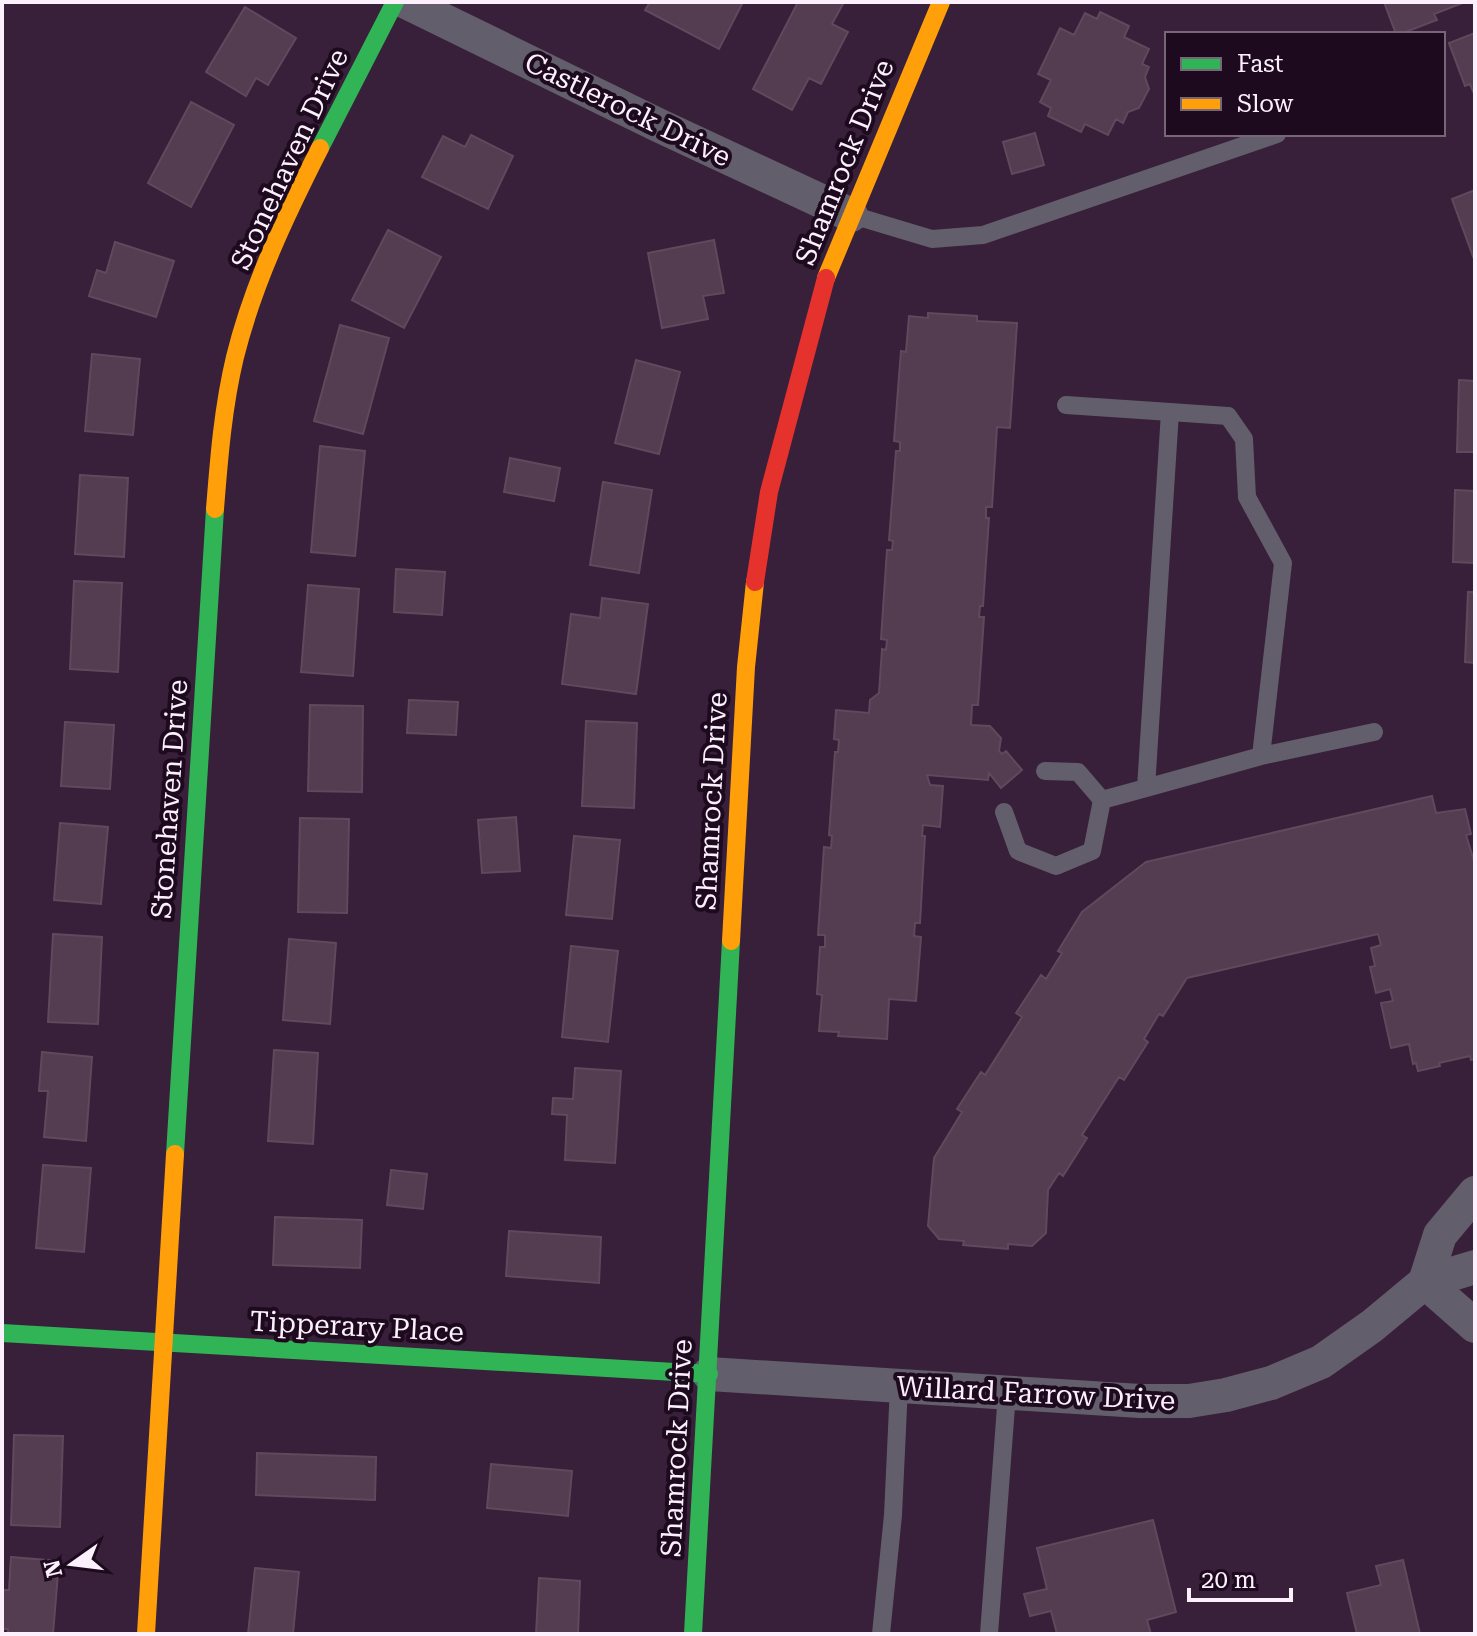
<svg xmlns="http://www.w3.org/2000/svg" width="1477" height="1636" viewBox="0 0 1477 1636" font-family="'Roboto Serif',serif">
  <style>
    .building { fill: #543d50; stroke: #61495d; stroke-width: 2 }
    .lines { fill: none; stroke-linecap: round; stroke-linejoin: round }
    .lane { stroke: #625e6c; stroke-width: 18 }
    .street { stroke: #625e6c; stroke-width: 34 }
    .fast { stroke: #30b455; stroke-width: 18 }
    .slow { stroke: #ff9f0a; stroke-width: 18 }
    .jam { stroke: #e5322d; stroke-width: 18 }
    .labels { text-anchor: middle; stroke-width: 8; stroke-linejoin: round; paint-order: stroke }
    .street-label { font-size: 28px; fill: #fbf0fc; stroke: #1e0a1f }
  </style>
  <rect width="100%" height="100%" fill="#381f3a"/>
  <path class="building" d="M650,2H737L742,4L719,49L645,10Z
    M798,2H844L832,24L848,32L821,84L809,78L792,110L753,89Z
    M1384,2H1465L1434,14L1437,20L1400,34H1396Z
    M245,7L296,38L268,85L256,78L246,96L206,72Z
    M1100,12L1129,26L1124,37L1149,49L1142,64L1149,67L1145,77L1149,89L1139,108L1128,112L1123,123L1116,119L1108,135L1085,124L1081,132L1048,116L1051,108L1040,102L1051,80L1038,74L1060,28L1074,35L1085,13L1097,19Z
    M1475,33V96L1470,84L1465,86L1449,43Z
    M191,102L234,125L191,207L148,183Z
    M1035,133L1044,165L1012,174L1003,142Z
    M471,135L513,156L488,209L422,177L443,136L465,147Z
    M1475,190V262L1452,199Z
    M388,230L441,257L404,328L352,300Z
    M714,240L724,293L703,296L708,319L662,328L648,253Z
    M115,242L174,261L156,317L89,296L97,270L106,273Z
    M928,313L977,316V321L1017,323L1010,428L997,427L992,507H986V518H989L983,606H980L979,617H984L978,705H972L971,725L990,726L1001,738L999,751L1002,754L1006,751L1022,770L1001,788L989,773L988,780L927,775L930,785L943,786L940,827L923,825L922,836H925L920,923H915L914,936L921,937L916,1001L889,999L887,1039L838,1036L839,1032L819,1031L822,995L817,994L820,947H825V935H818L824,847L831,848L832,836L829,835L835,752H838L839,740L834,739L836,710L869,713L870,700L879,693L882,649L886,650L887,640L881,639L887,550H892L893,541L889,540L896,451H900V442L894,441L901,351L906,352L909,316L928,318Z
    M340,325L389,338L363,434L314,421Z
    M92,354L140,359L133,435L85,431Z
    M636,360L680,372L659,454L615,443Z
    M1459,380L1475,381V452H1457Z
    M320,446L365,451L355,556L311,552Z
    M510,458L560,468L554,501L504,492Z
    M80,475L128,478L124,557L75,554Z
    M603,482L652,490L639,573L590,565Z
    M1455,490L1475,491V563L1453,562Z
    M396,569L445,572L442,615L394,612Z
    M74,581L122,583L118,672L70,669Z
    M308,585L359,589L353,676L301,672Z
    M1468,592H1475V663L1465,662Z
    M602,598L648,604L636,694L562,684L571,614L600,618Z
    M409,700L458,702L456,735L407,733Z
    M310,705L363,706L362,792L308,791Z
    M586,721L637,723L634,808L582,806Z
    M65,722L114,725L110,789L61,786Z
    M1432,796L1436,813L1465,809L1471,834L1466,835L1475,864V1059L1471,1060L1470,1056L1439,1063L1440,1066L1418,1071L1416,1063L1413,1064L1409,1044L1391,1048L1381,1003L1393,1001L1390,989L1376,993L1370,967L1375,966L1371,948L1381,945L1378,934L1187,978L1163,1016L1159,1014L1144,1039L1148,1042L1124,1080L1119,1077L1082,1135L1087,1138L1063,1176L1059,1173L1048,1190L1046,1233L1032,1246L1008,1244V1249L963,1245L964,1241L939,1239L928,1226L934,1158L962,1112L957,1109L981,1072L985,1075L1022,1017L1016,1013L1041,975L1046,979L1062,953L1058,951L1082,912L1146,862Z
    M516,817L520,871L482,873L478,820Z
    M300,818L349,819L347,913L298,912Z
    M60,823L108,827L101,904L54,900Z
    M574,836L620,840L612,919L566,915Z
    M53,934L102,937L98,1024L48,1022Z
    M289,939L336,943L330,1024L283,1020Z
    M571,946L618,951L608,1042L562,1037Z
    M274,1050L318,1053L313,1144L268,1141Z
    M42,1052L92,1057L86,1141L44,1137L48,1091H39Z
    M575,1068L621,1071L615,1163L565,1160L567,1115L552,1114L553,1098L573,1099Z
    M43,1165L91,1168L84,1252L36,1248Z
    M391,1170L427,1174L423,1209L387,1205Z
    M275,1217L362,1220L360,1268L273,1265Z
    M509,1231L601,1237L599,1283L506,1276Z
    M14,1435L63,1436L60,1527L11,1525Z
    M257,1453L376,1457L375,1500L256,1495Z
    M491,1464L572,1471L568,1516L487,1508Z
    M1153,1520L1176,1612L1147,1620L1151,1634H1057L1051,1611L1030,1616L1024,1594L1047,1589L1037,1548Z
    M11,1557L59,1561L53,1634H8V1629H2V1590H9Z
    M1403,1560L1420,1634H1357L1347,1593L1381,1585L1376,1566Z
    M255,1568L299,1572L293,1634H248Z
    M539,1578L580,1581L578,1634H536Z"/>
  <g class="lines">
    <path class="lane" d="M852,215L932,239L983,235L1277,134
      M1066,405L1170,412
      M1146,788L1261,756
      M1102,800L1146,788L1170,412L1228,416L1244,439L1247,497L1283,563L1261,756L1374,732
      M1004,812L1018,851L1056,866L1092,851L1102,800L1078,772L1045,771
      M881,1634L893,1515L899,1386
      M989,1634L1007,1393"/>
    <path class="street" d="M406,2L660,126L851,215
      M1425,1282L1440,1235L1475,1193
      M1425,1282L1475,1326
      M709,1374L1140,1401H1189L1226,1395L1271,1383L1321,1362L1372,1326L1425,1282L1475,1267"/>
    <path class="fast" d="M320,148L395,2
      M175,1154L215,509
      M2,1333L709,1374
      M693,1634L731,941"/>
    <path class="slow" d="M826,278L941,2
      M215,509C219,458 223,407 235,357C253,284 286,215 320,148
      M731,941L746,667L755,582
      M146,1634L175,1154"/>
    <path class="jam" d="M755,582L769,492L826,278"/>
  </g>
  <g class="labels">
    <g class="street-label">
      <text transform="translate(628 109) rotate(26)" y="10">Castlerock Drive</text>
      <text transform="translate(289 159) rotate(-65)" y="10">Stonehaven Drive</text>
      <text transform="translate(844 162) rotate(-68)" y="10">Shamrock Drive</text>
      <text transform="translate(169 799) rotate(-86)" y="10">Stonehaven Drive</text>
      <text transform="translate(711 801) rotate(-87)" y="10">Shamrock Drive</text>
      <text transform="translate(357 1326) rotate(3)" y="10">Tipperary Place</text>
      <text transform="translate(1036 1393) rotate(3)" y="10">Willard Farrow Drive</text>
      <text transform="translate(676 1448) rotate(-87)" y="10">Shamrock Drive</text>
    </g>
  </g>
  <rect width="1477" height="1636" fill="none" stroke="#fbf0fc" stroke-width="8"/>
  <rect x="1165" y="32" width="280" height="104" fill="#1e0a1f" stroke="#766677" stroke-width="2"/>
  <rect x="1181" y="58" width="40" height="12" fill="#30b455" stroke="#766677" stroke-width="2"/>
  <text x="1237" y="72" font-size="24" fill="#fbf0fc">Fast</text>
  <rect x="1181" y="98" width="40" height="12" fill="#ff9f0a" stroke="#766677" stroke-width="2"/>
  <text x="1237" y="112" font-size="24" fill="#fbf0fc">Slow</text>
  <g transform="translate(72 1564) rotate(256)" stroke="#1e0a1f" stroke-width="6" paint-order="stroke">
  <path d="M0-6L14 30L0 20L-14 30Z" fill="#fbf0fc"/>
  <text y="-12" font-size="22" font-weight="bold" text-anchor="middle" fill="#fbf0fc">N</text>
  </g>
  <path d="M1189 1588v12h102v-12" fill="none" stroke="#fbf0fc" stroke-width="4"/>
  <text x="1201" y="1588" font-size="24" fill="#fbf0fc" stroke="#1e0a1f" stroke-width="6" paint-order="stroke">20 m</text>
</svg>
